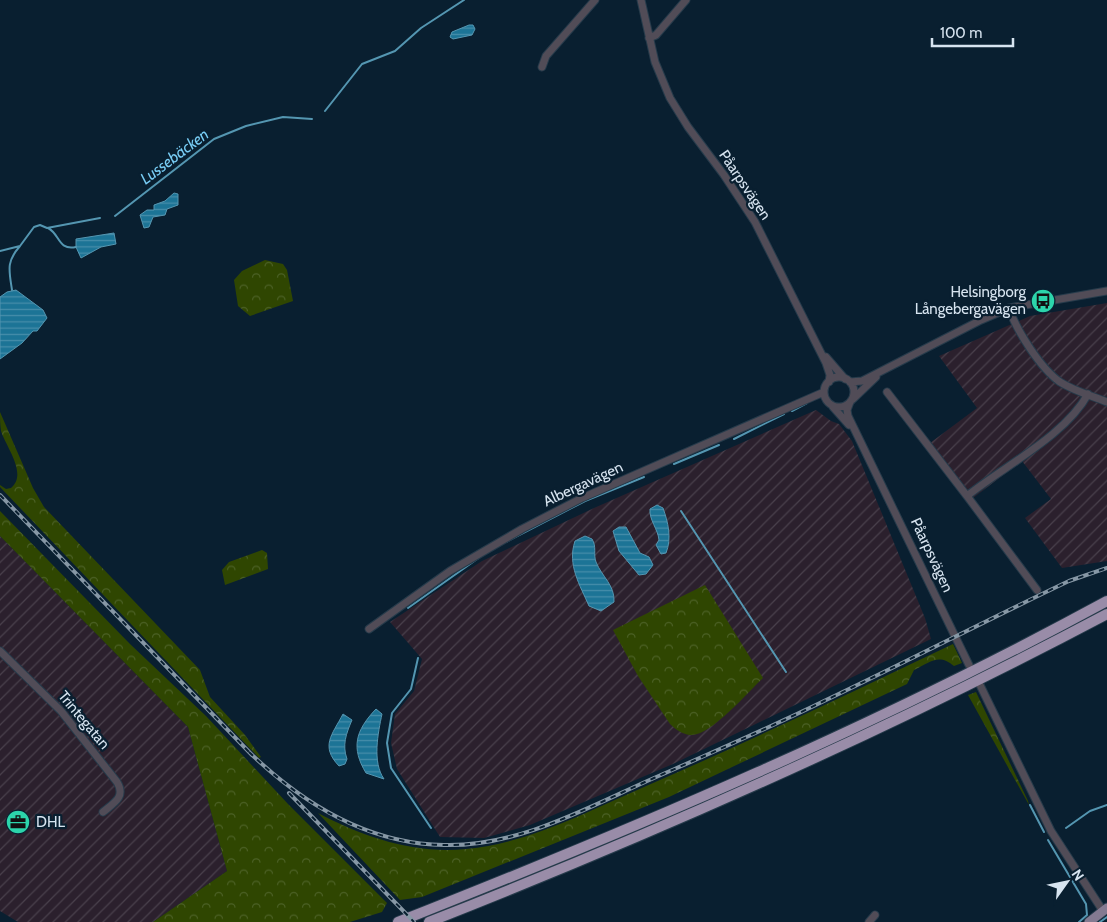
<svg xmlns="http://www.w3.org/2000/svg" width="1107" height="922" viewBox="0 0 1107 922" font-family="Cabin,sans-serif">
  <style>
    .industrial { fill: url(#industrial-furrows); fill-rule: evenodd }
    .forest { fill: url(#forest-crowns) }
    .water { fill: url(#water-rules); stroke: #5496b1 }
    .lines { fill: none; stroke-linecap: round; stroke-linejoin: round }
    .stream { stroke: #5496b1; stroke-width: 2 }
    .minor-casing { stroke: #263b4b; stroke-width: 9 }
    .major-casing { stroke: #263b4b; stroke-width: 11 }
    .highway-casing { stroke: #263b4b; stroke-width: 12 }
    .minor { stroke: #514c57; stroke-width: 7 }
    .major { stroke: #847a91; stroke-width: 9 }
    .highway { stroke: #998ca8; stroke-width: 10 }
    .rail-casing { stroke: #8697a5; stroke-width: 4 }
    .rail { stroke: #091f30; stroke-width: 2; stroke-dasharray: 5.5; stroke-linecap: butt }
    .labels { text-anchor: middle; stroke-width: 4.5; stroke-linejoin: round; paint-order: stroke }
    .street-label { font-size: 15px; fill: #d7e4f0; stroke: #091f30 }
    .poi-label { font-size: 15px; fill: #d7e4f0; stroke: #091f30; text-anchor: end }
    .water-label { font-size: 16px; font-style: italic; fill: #78cdf5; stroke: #091f30 }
  </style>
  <defs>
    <pattern id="industrial-furrows" width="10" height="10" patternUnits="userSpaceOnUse" patternTransform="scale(1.25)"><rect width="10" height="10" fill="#2b202d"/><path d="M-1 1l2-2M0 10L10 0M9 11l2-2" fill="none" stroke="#49404c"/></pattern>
    <pattern id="forest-crowns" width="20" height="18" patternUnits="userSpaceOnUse" patternTransform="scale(1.25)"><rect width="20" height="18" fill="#2f4601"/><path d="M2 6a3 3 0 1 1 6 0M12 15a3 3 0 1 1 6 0" fill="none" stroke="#4c6126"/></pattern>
    <pattern id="water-rules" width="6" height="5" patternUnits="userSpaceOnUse" patternTransform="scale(1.25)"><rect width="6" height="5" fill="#1c7496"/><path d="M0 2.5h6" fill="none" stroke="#478eaa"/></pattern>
  </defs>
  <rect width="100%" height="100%" fill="#091f30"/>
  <path class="industrial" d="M1107,303V561L1062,568L1025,518L1051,499L1022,461L973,498L930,443L977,408L939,356L1030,316Z
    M816,410L831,421L839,424L852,441L925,618L931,639L673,764L530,825L484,838L440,837L397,769L391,743L395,714L414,691L422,659L390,622L482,561L594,508ZM762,678L707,729L691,735L676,729Z
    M0,536L188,727L227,871L153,922H18L0,911Z"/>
  <path class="forest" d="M265,260L283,264L287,270L293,301L250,316L238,306L234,280L242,271Z
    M0,412L33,488L44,507L200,670L210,697L245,735L261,757L259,758L0,487V485L6,489L11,488C28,474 6,447 1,431C0,425 0,418 0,412Z
    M0,511L130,644L206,716L288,804L387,903L382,912L350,922H153L227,871L188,727L0,536Z
    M262,550L267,553L268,569L225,585L222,570L229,562Z
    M705,585L763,678C749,691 710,737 690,735C682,734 675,729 670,724L638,676L613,630Z
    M953,644L962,663L954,666C939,653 930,662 914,670L907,684L669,797L422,897L400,900L318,813C364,837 412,854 466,849C530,843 586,812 644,787C748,742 850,693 953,644Z
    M976,692L1028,801L1029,805L968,695Z"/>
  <path class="water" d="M469,25H473L475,29L472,35L453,39L450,37L452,32Z
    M174,193L178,194V205L167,209L165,215L153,217L149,227L144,228L140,215L147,210H154V205L165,201Z
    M114,233L116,244L101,247L81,258L76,247V239Z
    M16,290L43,310L47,318L37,331H33L22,343L0,359V297L7,292Z
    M657,505L663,508C668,522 672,538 666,553L661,554L656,545L659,540C658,529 649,520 650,509Z
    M619,527H626L640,553L649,557L653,565L646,574L639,575L619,551L613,531Z
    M585,536L592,539C597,547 593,554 596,562C602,577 615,585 614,602L601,611L589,606C580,585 567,565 575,541Z
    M376,709L382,714C378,733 372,762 384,779L366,773C351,748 355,731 376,709Z
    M343,714L352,720C346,734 342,745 347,759L345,764L339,766C320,746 332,735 343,714Z"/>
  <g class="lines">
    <path class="stream" d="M325,111L362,64L395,51L421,28L464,0
      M115,216L214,139L246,126L283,117L312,119
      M48,228C60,234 58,251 76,247
      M0,251L20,246L34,227L40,225L47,228L100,218
      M12,290C9,270 6,262 20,246
      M792,411L807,403
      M734,439L784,414
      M674,464L719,445
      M681,511L786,672
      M506,542L585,501L644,477
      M408,608L480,557
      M418,658L411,689L392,713L387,743L391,768L431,828
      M1030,805L1044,832
      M1066,828L1090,811L1107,805
      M1048,840L1086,904L1087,915L1079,922
      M1100,922L1107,917"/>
    <g class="minor-casing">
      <path id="minor" d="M641,0L655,62L670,98L688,127L724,175L755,222L826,363L830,375L829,382
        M649,38L656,35L686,0
        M542,67L546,56L595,0
        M1009,308C1016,330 1041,369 1060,382C1074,391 1092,396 1107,402
        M826,357L845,379
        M824 392a15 15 0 1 1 30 0a15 15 0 1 1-30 0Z
        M850,382L862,381L981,320L1009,308L1107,291
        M887,392L967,496
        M853,399L876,377
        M850,402L847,410L848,416L969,665
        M833,407L849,425
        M1037,590L967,496C1004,466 1065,436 1088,394
        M369,629L450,571L522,529L582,498L824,392
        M0,651L61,711L117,782C126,797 114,803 103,812
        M980,685L1051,831L1103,911
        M869,922L875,915"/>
    </g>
    <g class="major-casing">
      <path id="major" d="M1089,922L1107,908"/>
    </g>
    <g class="highway-casing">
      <path id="highway" d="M398,922C639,827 879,725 1107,601
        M429,922C660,831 888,730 1107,614"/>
    </g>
    <use href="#minor" class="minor"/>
    <use href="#major" class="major"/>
    <use href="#highway" class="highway"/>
    <g class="rail-casing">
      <path id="rail" d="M0,495L252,755
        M249,752C303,804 367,844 444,845C519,847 588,807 654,778C711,753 769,728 824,701C906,662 987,620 1069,581L1107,568
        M289,793L414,922"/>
    </g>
    <use href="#rail" class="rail"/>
  </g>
  <defs>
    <g id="bus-disc" transform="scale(1.25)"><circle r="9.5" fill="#2cd5ab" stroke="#091f30"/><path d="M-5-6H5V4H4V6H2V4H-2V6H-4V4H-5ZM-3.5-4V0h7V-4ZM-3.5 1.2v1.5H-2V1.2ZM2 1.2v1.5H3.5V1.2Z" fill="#111"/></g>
    <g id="office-disc" transform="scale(1.25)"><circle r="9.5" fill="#2cd5ab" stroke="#091f30"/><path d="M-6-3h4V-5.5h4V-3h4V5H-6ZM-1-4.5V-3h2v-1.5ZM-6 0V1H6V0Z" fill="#111"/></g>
  </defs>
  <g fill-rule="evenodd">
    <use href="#bus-disc" x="1043" y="301"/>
    <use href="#office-disc" x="18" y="822"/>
  </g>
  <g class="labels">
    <g class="street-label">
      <text transform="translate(745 185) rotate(56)" y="5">Påarpsvägen</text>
      <text transform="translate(583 484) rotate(-25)" y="5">Albergavägen</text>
      <text transform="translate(932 555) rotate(65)" y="5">Påarpsvägen</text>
      <text transform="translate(84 720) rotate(50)" y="5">Trintegatan</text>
    </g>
    <g class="poi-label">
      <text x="1026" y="297">Helsingborg<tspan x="1026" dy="17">Långebergavägen</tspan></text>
      <text x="36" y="827" text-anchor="start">DHL</text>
    </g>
    <g class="water-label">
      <text transform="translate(174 156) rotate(-37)" y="6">Lussebäcken</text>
    </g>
  </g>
  <g transform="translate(1067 882) rotate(57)" stroke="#091f30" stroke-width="4" paint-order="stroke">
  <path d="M0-4L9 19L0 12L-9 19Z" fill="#d7e4f0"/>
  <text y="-8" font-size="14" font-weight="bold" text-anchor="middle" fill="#d7e4f0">N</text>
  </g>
  <path d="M932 38v8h81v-8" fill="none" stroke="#d7e4f0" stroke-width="2.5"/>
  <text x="940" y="38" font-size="15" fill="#d7e4f0" stroke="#091f30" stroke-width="4" paint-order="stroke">100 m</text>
</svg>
